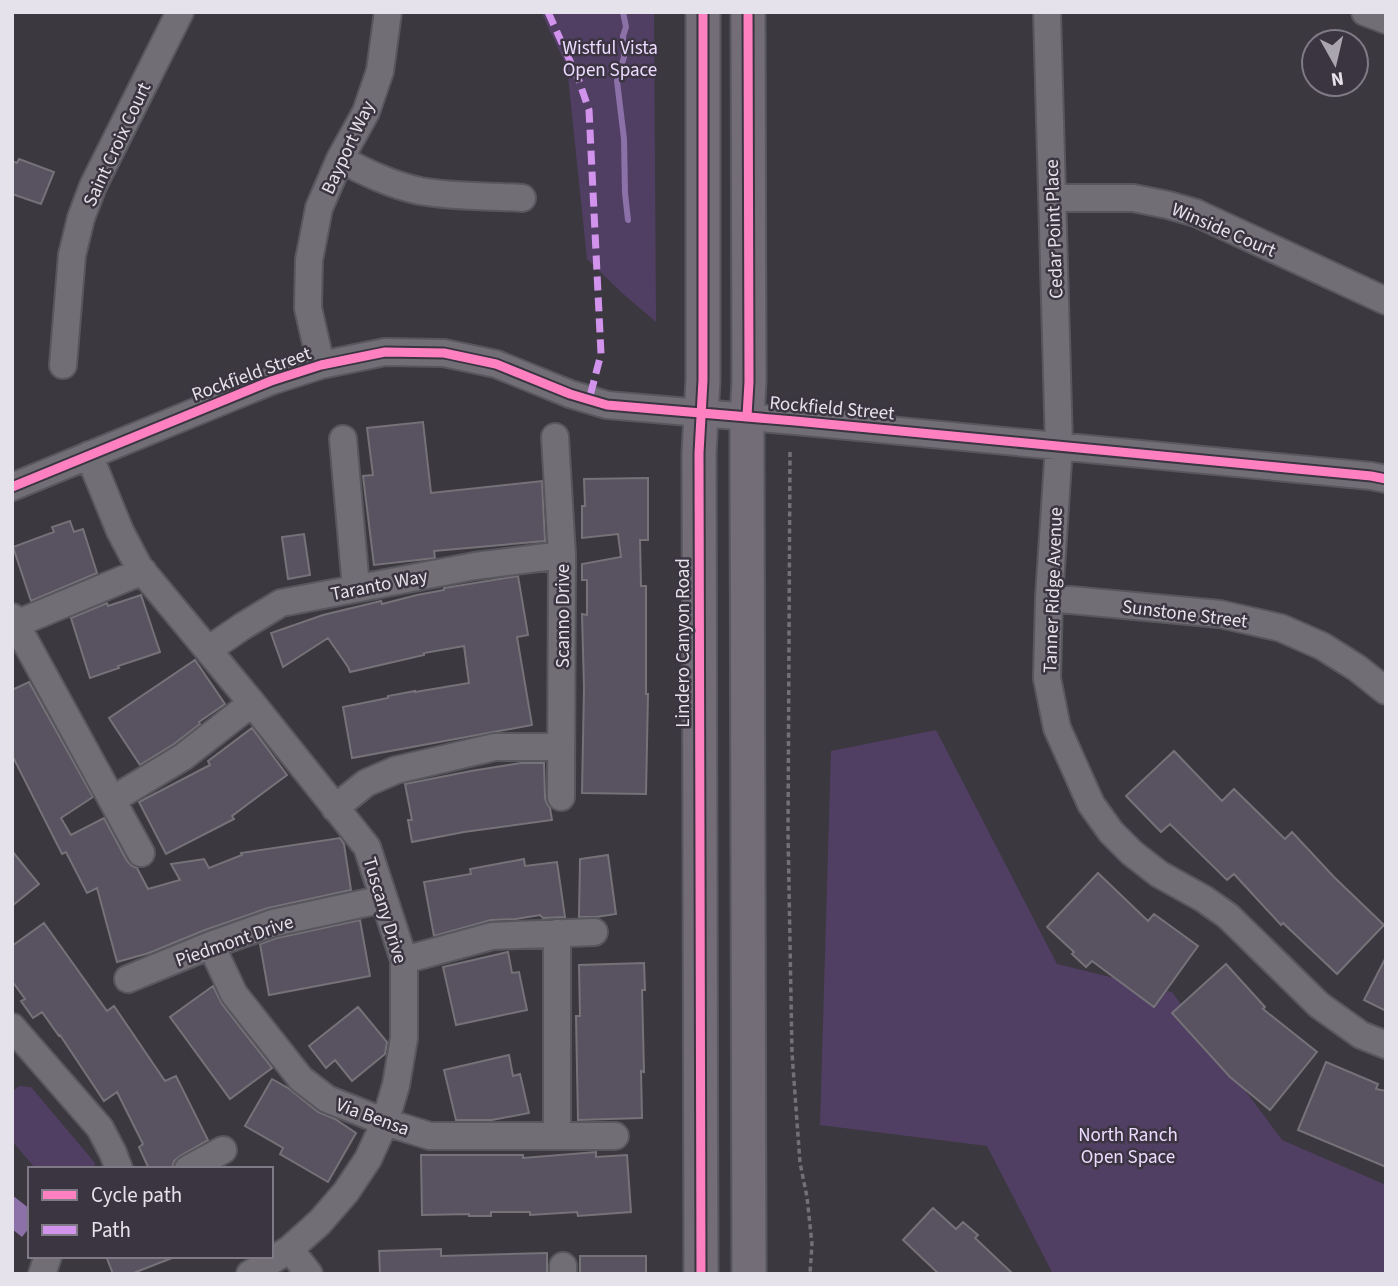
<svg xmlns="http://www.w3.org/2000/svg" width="1398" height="1286" viewBox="0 0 1398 1286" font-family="'Source Sans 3',sans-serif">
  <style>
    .green { fill: #513f63 }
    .water { fill: #8c70a8 }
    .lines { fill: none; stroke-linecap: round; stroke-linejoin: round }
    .stream { stroke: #8c70a8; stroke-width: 6 }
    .building { fill: #595261; stroke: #757278; stroke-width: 2 }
    .minor-casing { stroke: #59575e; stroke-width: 30 }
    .major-casing { stroke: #59575e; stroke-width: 37 }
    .path { stroke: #747176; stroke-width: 3.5; stroke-dasharray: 5 3.5; stroke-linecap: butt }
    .minor { stroke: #716e75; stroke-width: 26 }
    .major { stroke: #726d77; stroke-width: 33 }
    .quiet { stroke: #d193ec; stroke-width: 7; stroke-dasharray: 14 7; stroke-linecap: butt }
    .cycleway-casing { stroke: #3b3542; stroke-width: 13 }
    .cycleway { stroke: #ff80c0; stroke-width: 9 }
    .labels { text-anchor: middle; stroke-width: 5; stroke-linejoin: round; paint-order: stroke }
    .park-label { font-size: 19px; fill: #ecdbff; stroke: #3b3542 }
    .street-label { font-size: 19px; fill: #e6e2eb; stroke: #3b3542 }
  </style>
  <rect width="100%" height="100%" fill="#3b383f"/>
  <path class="green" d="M541,12H654L656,322L622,293L587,259L567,67Z
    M936,730L1057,964L1172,992L1282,1140L1386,1185V1274H1053L987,1146L820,1125L831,751Z
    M19,1086L31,1087L95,1163L94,1169H36L12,1141V1092Z"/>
  <path class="water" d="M12,1195L30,1209V1227L22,1237L12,1229Z"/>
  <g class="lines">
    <path class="stream" d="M623,12L626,27L623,36L624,57L617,81L624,139L625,193L628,220"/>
  </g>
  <path class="building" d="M19,159L54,172L41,204L12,194V161L17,163Z
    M423,422L431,493L542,481L545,541L434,551L435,558L374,565L363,476L373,475L367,428Z
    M648,478V540H640L641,586H646V694H648L646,794L582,793L584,688L582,614L587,615V580H582V564L621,557L618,534L582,538V506H585L584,479Z
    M70,521L74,532L83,529L97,573L31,601L13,547L54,532L52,527Z
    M304,534L310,575L288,579L282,537Z
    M518,576L528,635L517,637L532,725L352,758L343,707L388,698V696L415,691V692L469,683L464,646L424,653V655L350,672L348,667L328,638L283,667L271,633L323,615L381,601L382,604L417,595L444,590V588Z
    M141,595L160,652L118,666L119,668L90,678L71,618L107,603L108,606Z
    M195,660L225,704L199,722L200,724L174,744L140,765L109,718Z
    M29,682L93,797L61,818L71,835L104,818L127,861L132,866L137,868L148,889L180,880L171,864L204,859L209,868L242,855L241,853L340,838L344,844L351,890L268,908L205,930L149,953L117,962L97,888L87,893L66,852L62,854L12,755V690Z
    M252,728L287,775L232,816L234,819L166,854L139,802L210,765L208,761Z
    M1174,751L1222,801L1234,789L1285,839L1292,832L1334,877L1384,925L1337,974L1283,923L1281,925L1234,874L1227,880L1170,824L1161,832L1126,796Z
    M521,763H544L545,798L547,804L550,808L552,820L464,832L412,842L408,820H412L405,784L471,771Z
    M12,851L39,884L12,906Z
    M608,855L616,914L596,917H579L580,859Z
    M524,859L525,866L557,862L565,917L543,918L540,915L516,919L491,920L434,936L424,882L471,874L470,869Z
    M1098,873L1148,921L1154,914L1198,946L1154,1007L1092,961L1086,967L1072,954L1074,952L1047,927Z
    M360,920L370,976L269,995L260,944L277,938Z
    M44,923L107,1011L114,1006L165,1081L176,1076L208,1140L180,1156L174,1161L172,1169H149L139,1147L143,1144L117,1092L104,1101L60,1035L59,1036L42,1012L33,1018L21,1001L25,999L12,981V946Z
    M508,952L512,973L519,972L527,1010L456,1025L443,967Z
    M1386,957V1011L1364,1000Z
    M644,963L645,990H642L644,1072L641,1071L642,1118L578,1120L576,1016H580L579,965Z
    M1226,964L1265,1007L1263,1009L1317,1052L1270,1110L1230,1077L1172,1013Z
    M213,986L222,1004L272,1068L230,1099L170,1017Z
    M358,1007L387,1042L385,1054L352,1081L335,1060L326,1068L309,1046Z
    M509,1055L513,1076L520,1074L529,1113L492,1120H456L444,1070Z
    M1326,1062L1378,1084L1376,1089L1386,1091V1167L1298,1130Z
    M272,1079L288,1088L318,1112L335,1119L356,1133L328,1182L280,1154L283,1148L245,1126Z
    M596,1152V1157L627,1155L631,1212L578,1216L577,1212L530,1215V1212H491V1216H469V1214L422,1215L421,1155H523V1158Z
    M933,1208L956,1229L963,1222L978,1235L975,1238L1013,1274H939L903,1240Z
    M441,1249V1256L547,1253V1274H380L379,1251Z
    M106,1256H172V1258L131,1274H113Z
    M580,1256H646V1274H580Z"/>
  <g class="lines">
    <g class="minor-casing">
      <path id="minor" d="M1047,12L1059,446L1049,598L1047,678L1057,728L1091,804L1111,832L1132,853L1159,874L1204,899L1228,916L1319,1005L1361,1035L1386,1045
        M1365,12L1386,20
        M340,159C365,172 391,185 420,191C453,197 489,196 522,198
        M1052,198H1133L1168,205L1196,213L1386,301
        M63,365L72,255L81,218L93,186L180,12
        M321,365L308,308L309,260L319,208L340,159L366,112L380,71L388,12
        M555,437L562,555L561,797
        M343,439L356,588
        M89,455L120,531L139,567L252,703L367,847L404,960V1038L396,1085L385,1122L368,1159L346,1192L320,1222L290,1249L250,1274
        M12,487L271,381L321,365L385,352L444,353L496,364L570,394L607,405L795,421L1371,476L1386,479
        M1049,598L1220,614L1281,628L1322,646L1357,668L1386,691
        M12,617L141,853
        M16,624L143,571
        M208,650L243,626L281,603L475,566L562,555
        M112,800L183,757L252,703
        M335,808L366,783L396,770L495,747H561
        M211,945L234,994L301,1079L327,1099L385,1122L430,1136H615
        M404,960L492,936L594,932
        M128,979L211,945L273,923L384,899
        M12,1027L100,1128L113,1153L119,1169
        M557,1136V933
        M188,1169L223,1150
        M290,1249L309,1274
        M42,1274L48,1256
        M563,1274V1266"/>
    </g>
    <g class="major-casing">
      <path id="major" d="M748,12L749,382L747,416V463L749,1274
        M701,1274L699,453L703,380V12"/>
    </g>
    <path class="path" d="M790,452L788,831L792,1053L800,1163L807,1197L812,1244L810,1274"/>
    <use href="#minor" class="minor"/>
    <use href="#major" class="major"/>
    <path class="quiet" d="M548,12L579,81L589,110L601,354L589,400"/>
    <g class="cycleway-casing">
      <path id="cycleway" d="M747,416L749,382L748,12
        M12,487L271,381L321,365L385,352L444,353L496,364L570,394L607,405L795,421L1371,476L1386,479
        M701,1274L699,453L703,380V12"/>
    </g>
    <use href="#cycleway" class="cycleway"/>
  </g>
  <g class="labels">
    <g class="park-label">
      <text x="610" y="54">Wistful Vista<tspan x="610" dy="22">Open Space</tspan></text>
      <text x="1128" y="1141">North Ranch<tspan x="1128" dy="22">Open Space</tspan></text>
    </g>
    <g class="street-label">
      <text transform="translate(116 144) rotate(-65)" y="7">Saint Croix Court</text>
      <text transform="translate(347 147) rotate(-65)" y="7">Bayport Way</text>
      <text transform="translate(1053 229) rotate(-92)" y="7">Cedar Point Place</text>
      <text transform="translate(1224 229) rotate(23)" y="7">Winside Court</text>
      <text transform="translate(251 373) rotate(-20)" y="7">Rockfield Street</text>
      <text transform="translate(832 407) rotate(5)" y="7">Rockfield Street</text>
      <text transform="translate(379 584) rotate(-11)" y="7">Taranto Way</text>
      <text transform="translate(1052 590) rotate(-88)" y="7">Tanner Ridge Avenue</text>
      <text transform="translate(1185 613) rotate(7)" y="7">Sunstone Street</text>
      <text transform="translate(562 616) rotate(-90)" y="7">Scanno Drive</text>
      <text transform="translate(682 643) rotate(-90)" y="7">Lindero Canyon Road</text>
      <text transform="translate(386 910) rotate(73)" y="7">Tuscany Drive</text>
      <text transform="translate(234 940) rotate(-19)" y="7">Piedmont Drive</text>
      <text transform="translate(373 1116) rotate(20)" y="7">Via Bensa</text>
    </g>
  </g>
  <rect width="1398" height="1286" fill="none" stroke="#e6e2eb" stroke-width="28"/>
  <rect x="28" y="1167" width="245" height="91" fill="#3b3542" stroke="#7f7a86" stroke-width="2"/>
  <rect x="42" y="1190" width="35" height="10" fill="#ff80c0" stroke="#7f7a86" stroke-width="2"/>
  <text x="91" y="1202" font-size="21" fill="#e6e2eb">Cycle path</text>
  <rect x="42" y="1225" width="35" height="10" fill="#d193ec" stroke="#7f7a86" stroke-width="2"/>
  <text x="91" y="1237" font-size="21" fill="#e6e2eb">Path</text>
  <g transform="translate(1335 63) rotate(172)"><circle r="33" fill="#3b3542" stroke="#7f7a86" stroke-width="2"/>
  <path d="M0-5L12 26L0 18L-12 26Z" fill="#aaa6af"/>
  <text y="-10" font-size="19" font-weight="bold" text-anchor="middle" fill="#e6e2eb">N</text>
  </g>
</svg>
